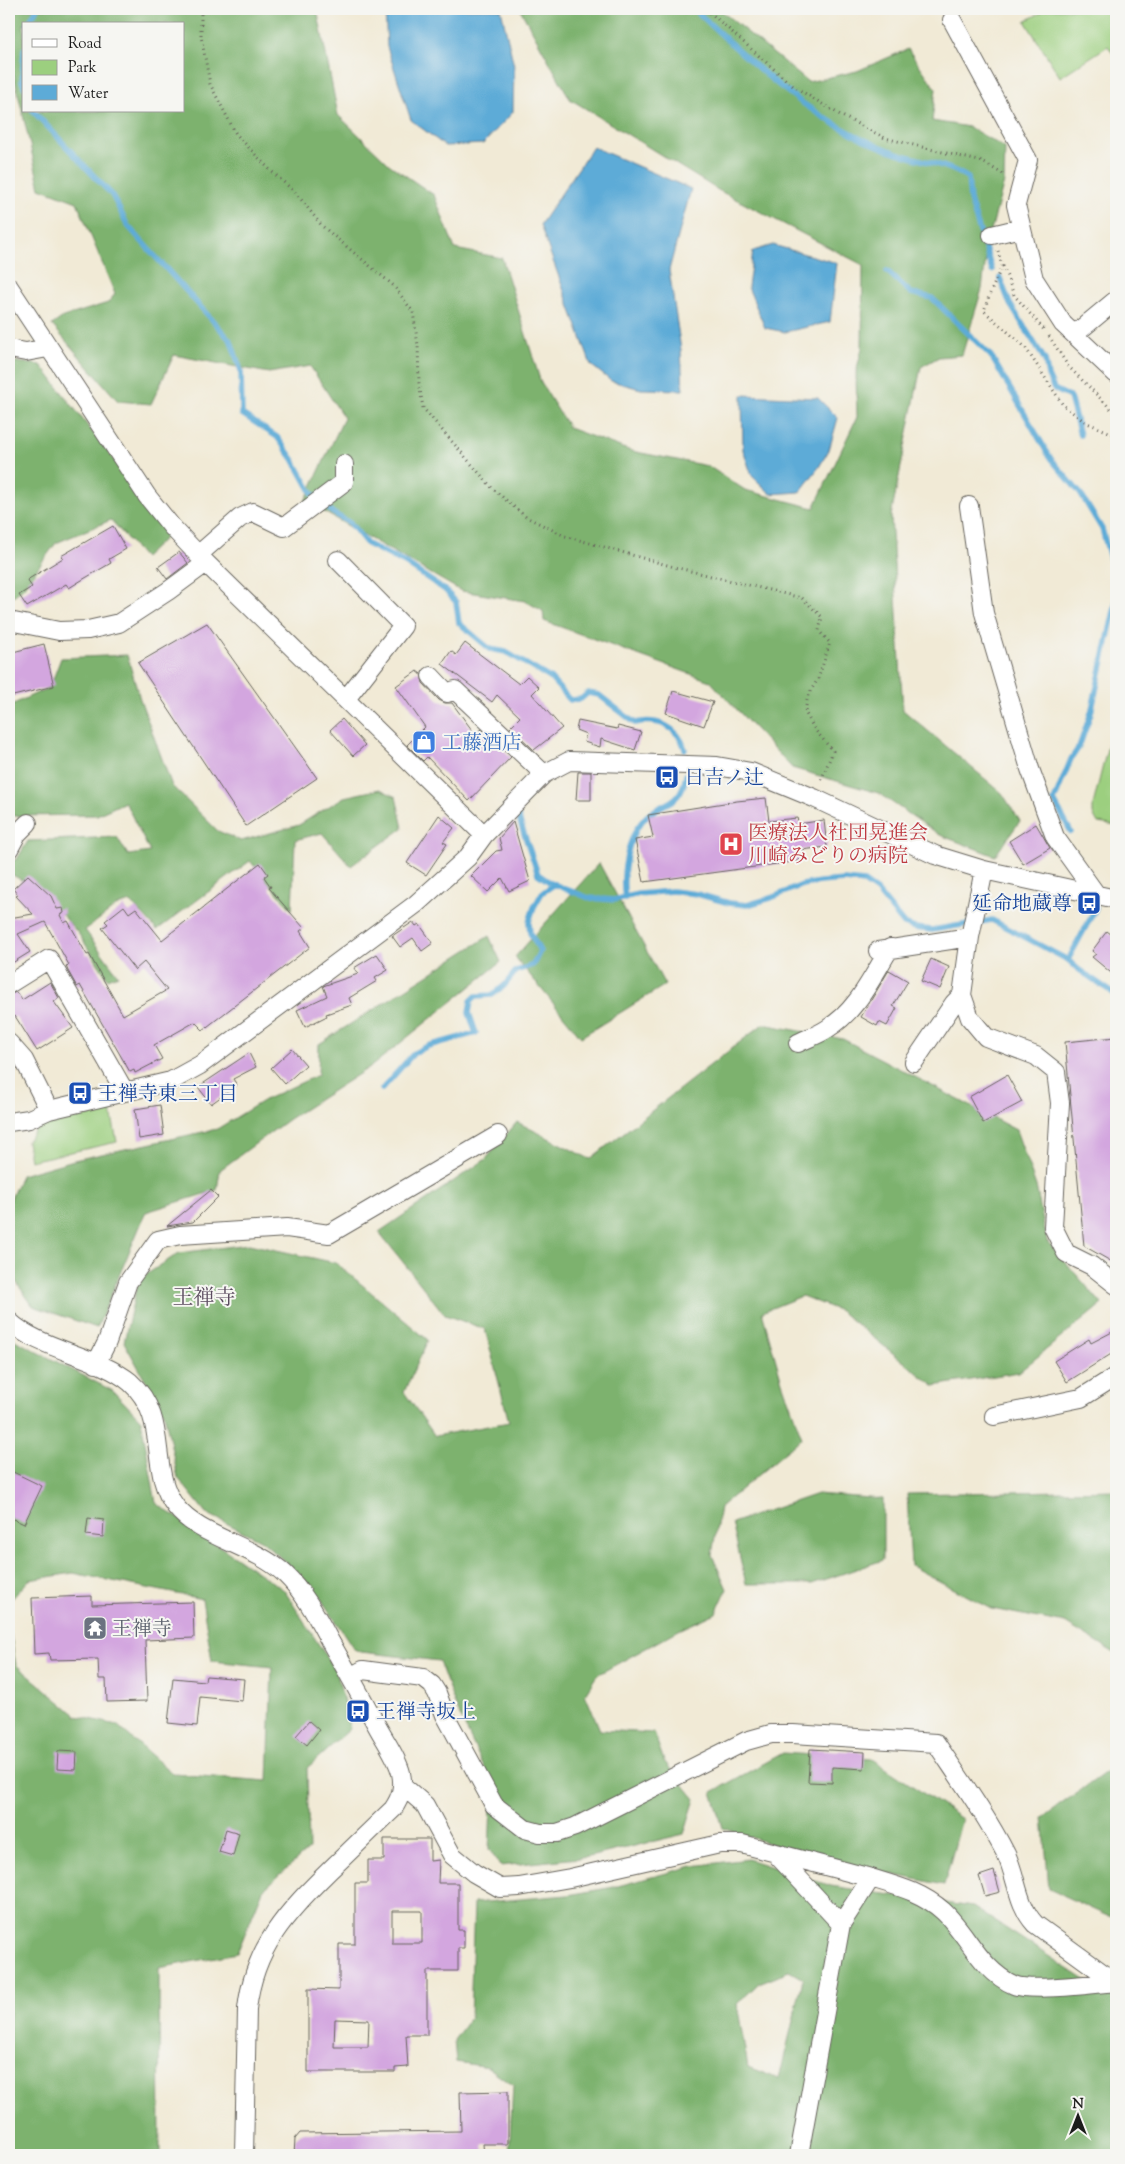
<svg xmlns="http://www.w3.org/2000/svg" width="1125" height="2164" viewBox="0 0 1125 2164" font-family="'Sorts Mill Goudy','Noto Serif JP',serif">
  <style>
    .green { fill: #9ccf7f; stroke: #5c764e }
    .forest { fill: #7db26e; stroke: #4c6745; fill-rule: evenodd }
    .water { fill: #5dabd7; stroke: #3c647a }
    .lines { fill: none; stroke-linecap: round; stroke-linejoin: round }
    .stream { stroke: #5dabd7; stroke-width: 5.5 }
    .building { fill: #d3a6df; fill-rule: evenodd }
    .minor-casing { stroke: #67645d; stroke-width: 20 }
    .path { stroke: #67645d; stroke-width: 3; stroke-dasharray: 1 4; stroke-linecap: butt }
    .minor { stroke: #fff; stroke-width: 18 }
    .labels { text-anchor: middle; stroke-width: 4; stroke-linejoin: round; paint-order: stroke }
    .shop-label { font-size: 20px; fill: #366cbe; stroke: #f6f6f2; text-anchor: start }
    .transit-label { font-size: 20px; fill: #164399; stroke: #f6f6f2; text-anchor: start }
    .health-label { font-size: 20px; fill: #be3a42; stroke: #f6f6f2; text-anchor: start }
    .worship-label { font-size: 20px; fill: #5b616d; stroke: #f6f6f2; text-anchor: start }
    .neighbourhood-label { font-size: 21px; fill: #5c4c60; stroke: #f6f6f2 }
  </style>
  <rect width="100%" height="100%" fill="#f6f6f2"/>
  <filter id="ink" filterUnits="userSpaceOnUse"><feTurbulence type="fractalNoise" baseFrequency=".02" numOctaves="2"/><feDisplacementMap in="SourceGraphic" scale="10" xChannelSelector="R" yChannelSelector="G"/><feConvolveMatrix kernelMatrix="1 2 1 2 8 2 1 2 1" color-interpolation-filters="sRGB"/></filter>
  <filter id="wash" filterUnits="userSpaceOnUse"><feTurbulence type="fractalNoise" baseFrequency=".0096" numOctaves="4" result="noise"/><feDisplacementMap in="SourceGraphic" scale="20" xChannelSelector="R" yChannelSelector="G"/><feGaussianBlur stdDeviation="1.12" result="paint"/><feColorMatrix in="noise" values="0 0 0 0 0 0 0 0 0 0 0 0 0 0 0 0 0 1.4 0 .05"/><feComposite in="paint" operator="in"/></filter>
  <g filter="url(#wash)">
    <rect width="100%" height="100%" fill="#f1ead6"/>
    <path class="green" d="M1048,9H1116V58L1108,46L1060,77L1025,21Z
      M1111,733L1116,734V826L1098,823L1093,814V805Z
      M111,1111L117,1142L30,1161L27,1141L39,1126Z"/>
    <path class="forest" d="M9,9H317L338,115L390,165L434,195L455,249L502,258L541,383L569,428L631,451L708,466L745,490L814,508L857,417L856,372L862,348L863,265L718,190L570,99L520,9H719L808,82L857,71L908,49L936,89L932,121L969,127L1005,148L1004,182L988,242L982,289L962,355L939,357L921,367L891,516L903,710L1002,793L1020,821L995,856L940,835L878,793L792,768L710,681L544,621L543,611L525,601L461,591L305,501L344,418L310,366L269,373L174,355L151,404L118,401L52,325L63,317L108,303L115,294L77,202L40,188L9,55ZM24,24H184V111H24Z
      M9,361L41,365L170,533L144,558L111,520L56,543L23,588L9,600Z
      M127,655L140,699L172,786L218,831L241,841L299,825L344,797L380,789L396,797L403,828L351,866L322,833L295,840L292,910L250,861L157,930L131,902L117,906L85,930L118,975L108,979L78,933L41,891L9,873V862L17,859L28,841L117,837L128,855L150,852L125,802L97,815L12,816L9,821V706L50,687L61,658Z
      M599,863L665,985L581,1037L515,957Z
      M489,936L501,962L373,1065L289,1119L220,1170L217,1190L146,1212L97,1328L33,1306L9,1272V1203L21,1175L74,1160L217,1129L266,1099L318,1075L319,1044Z
      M763,1024L843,1039L1016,1130L1036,1186L1047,1241L1102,1304L1019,1372L934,1386L840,1311L802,1296L762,1312L782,1382L802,1438L720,1507L712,1555L727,1589L716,1613L679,1630L597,1675L585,1694L600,1730L654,1733L664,1761L695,1799L684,1834L589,1857L500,1866L489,1849L492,1785L455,1705L439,1661L361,1652L354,1649L313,1587L262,1541L206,1513L178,1478L164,1413L124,1342L138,1280L179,1253L249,1244L336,1263L428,1340L404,1392L435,1436L509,1422L485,1329L445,1315L379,1232L486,1159L517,1122L590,1159Z
      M9,1337L113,1391L141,1420L156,1503L284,1590L337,1673L350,1729L307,1768L309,1849L263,1890L237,1953L159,1968L160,2155H9V1625L16,1665L77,1716L117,1725L173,1774L268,1781L272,1667L212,1661L202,1599L73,1573L29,1580L9,1602Z
      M1116,1490V1654L1065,1623L992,1609L911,1566L907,1494Z
      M817,1494L883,1499V1560L812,1584H746L732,1523Z
      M783,1753L872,1759L962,1819L944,1885L816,1859L723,1828L712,1792Z
      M1116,1765V1918L1105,1915L1049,1889L1043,1817Z
      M748,1859L831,1886L973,1907L1116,2000V2155H684L681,2152L647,2155H509L513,2085L488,2067L456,2062L454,2040L470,2018L474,1903L568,1895L614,1887L693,1866ZM789,1971L803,1979L779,2079L748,2067L737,2004L759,1983Z"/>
    <path class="water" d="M385,9H501L514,66L513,112L483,144L445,146L411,120L387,47Z
      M593,147L691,189L669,270L681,350L683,390L641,389L611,381L591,365L540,225Z
      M773,245L837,263L830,322L785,332L765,328L748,287L753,251Z
      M742,395L818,398L838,418L829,450L819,467L800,492L771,494L752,476L743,450Z"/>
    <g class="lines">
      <path class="stream" d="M694,9C746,57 791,103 855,135C868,142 883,148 897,153C921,161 947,164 968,178L970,200L992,270
        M28,24L37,9
        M24,49L22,81L24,87
        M33,111L112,195L128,226L231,341L241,371L242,414L277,437L293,459L312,493L333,513L350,523L367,544L405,563L445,590L456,602L459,623L490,649L506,652L550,678L570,700L581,699L588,693L599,695L635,723C657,718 678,726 685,749
        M887,271L911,293L932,298L991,356L1051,459L1080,493L1102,529L1116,580
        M1000,278L1010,304L1045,360L1048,376L1054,389L1070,397L1080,435
        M518,816L538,874L551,883L589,898L614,900L638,894L672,891L697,894L729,903L747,905L771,898L802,885L820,882L844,880L864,882L877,891L904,924L915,928L932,930L992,920L1068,960L1078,969L1116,995
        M1071,832L1054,801L1071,759L1079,747L1091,713L1116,602V586
        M625,898C621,875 627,838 643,820C660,799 680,810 686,775
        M1068,960L1096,908
        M382,1089L414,1053L428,1046L476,1033L469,1013L471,1001L476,996L492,995L504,986L516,971L533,965L540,951L530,933L529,922L534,907L542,893L555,884"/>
    </g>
    <g id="blocks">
      <path class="building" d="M113,526L126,549L109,559L111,563L82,580L69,588L66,584L27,607L19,595L32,587L27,580L63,558L61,556Z
        M179,552L188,563L167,579L158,567Z
        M207,623L317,778L246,826L138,663Z
        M465,643L519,684L527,676L539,687L532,694L562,728L534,750L510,727L520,717L497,695L492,702L442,664L451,651L456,655Z
        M44,644L54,686L9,697V653Z
        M417,671L421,674L423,683L439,700L445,703H452L475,734L481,729L511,757L469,801L427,757L423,761L407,745L425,727L396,686Z
        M673,691L713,702L704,726L666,713Z
        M342,719L365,745L353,756L330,730Z
        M578,721L617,729L618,726L641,732L635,750L601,739L600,747L584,742L586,734L576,730Z
        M578,772H591V800H576Z
        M766,798L769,821L797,818L799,824L824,820L827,847L801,850L799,861L644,882L635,840L653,837L648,815L737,801Z
        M439,815L454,828L443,842L447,844L426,875L407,863Z
        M513,822L530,881L509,891L502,878L488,892L471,876L496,851L502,850L499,838Z
        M1036,824L1050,848L1023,864L1009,841Z
        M260,863L268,874L264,877L271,887L269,888L304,928L300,931L310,947L203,1030L195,1022L154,1045L162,1059L135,1073L134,1070L130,1072L80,985L77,987L68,971L66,966L69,965L45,922L18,934L30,952L9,965V918L33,914L16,896L18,895L13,889L28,875L51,896L57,909L63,908L64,913L60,915L64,923L68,921L87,955L89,954L123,1015L167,990L144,962L135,970L102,928L108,924L105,921L124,906L129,913L136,908L162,940Z
        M413,922L416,926L419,924L433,943L422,951L413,938L400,947L392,936Z
        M1107,931L1116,938V977L1092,957L1096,954L1092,951Z
        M377,954L388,970L375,978L377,981L349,998L352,1005L326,1014L327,1016L305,1027L297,1010L327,996L323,986L358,974L354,968Z
        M931,959L949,967L940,989L921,981Z
        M889,970L908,981L893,1006L897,1008L887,1026L879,1022L877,1026L861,1017Z
        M50,982L59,998L54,1002L73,1028L37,1051L15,1016L9,1021V995L16,992L22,1000Z
        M1116,1037V1264L1084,1246L1065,1042Z
        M292,1049L306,1065L285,1084L271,1068Z
        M249,1053L256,1067L233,1079L237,1085L211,1104L198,1087Z
        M1007,1075L1022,1102L983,1123L969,1097Z
        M160,1105L164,1135L139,1139L135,1109Z
        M211,1190L218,1197L193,1222L167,1226Z
        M1116,1330V1351L1067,1382L1054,1361L1089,1339L1091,1343Z
        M9,1470L42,1486L24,1524L9,1517Z
        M88,1518L104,1520L103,1537L86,1535Z
        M92,1596V1605L193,1602L194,1638L145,1640L147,1701L107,1702L106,1679H99L98,1659L50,1660L49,1653L34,1654L32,1598Z
        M206,1676L244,1679L242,1701L200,1697L197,1726L168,1723L173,1678L205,1681Z
        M309,1721L319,1730L307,1745L296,1736Z
        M810,1749L865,1752L864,1769L832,1767V1783L808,1782Z
        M58,1751L77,1752L76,1770L57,1769Z
        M226,1829L239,1833L233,1856L219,1852Z
        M384,1839H430V1861L439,1860L438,1883H458V1930H464V1948H458V1971H427V2035H406L408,2067L395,2068V2072H308V1989L339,1990V1944H355V1883H368V1860H384ZM392,1911H422V1943H392ZM335,2019L369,2020L368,2047H334Z
        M994,1871L1000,1892L985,1896L979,1876Z
        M508,2091V2144H483L484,2155H294L295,2139L300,2133L461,2131L460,2092Z"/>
    </g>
  </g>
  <g filter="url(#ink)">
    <use href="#blocks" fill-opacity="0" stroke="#67645d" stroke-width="1"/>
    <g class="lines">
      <g class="minor-casing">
        <path id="minor" d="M952,20L1028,160L1016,205L1034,279L1063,324L1116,374
          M992,235L1021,228
          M9,287L147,496L172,527L206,563L484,835
          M1075,334L1116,300
          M9,349L26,352L48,348
          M969,506L984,613L1030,769L1055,837L1096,894
          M198,555L240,518L253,512L284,527L344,482V464
          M338,560L403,626L346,699
          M9,621L59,631L88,630L119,623L168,591L206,563
          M431,676L447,693L455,690L544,774
          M9,849L17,834L28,823
          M984,870L970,937L962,995L970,1018L986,1037L1036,1056L1056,1072L1060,1103L1053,1227L1066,1253L1092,1266L1116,1285
          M878,951L970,937
          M9,984L49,959L125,1092
          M9,1043L24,1060L49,1110
          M798,1043C808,1038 818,1035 827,1029C857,1011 872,977 890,948
          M914,1062L954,1003L962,995
          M9,1122L29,1119L49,1110L171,1081L200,1065L416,904L468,857L484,835L544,774L569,761L717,766L751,772L814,798L935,855L984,870L1116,899
          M9,1321C38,1349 99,1356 130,1382C171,1418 147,1470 176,1507C199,1537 254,1545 285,1574C305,1593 318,1619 331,1643C347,1671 362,1698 377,1726C385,1741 397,1757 401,1773C404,1787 401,1797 393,1809C372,1829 351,1850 330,1870C287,1912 254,1947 247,2009L244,2155
          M96,1364L107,1342L128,1282L158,1240L180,1235L287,1228L329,1234L498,1135
          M994,1416L1081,1398L1116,1376
          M350,1677L363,1670L423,1678L432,1685L437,1693L445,1715L494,1805L525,1829L540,1833H557L575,1827L746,1741L771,1734H793L936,1743C960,1779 986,1815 1006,1854C1017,1877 1017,1905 1035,1924L1115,1982
          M402,1785L425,1805L452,1855L474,1873L500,1888L519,1887L570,1878L720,1844H742L871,1878
          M775,1853L841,1924
          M799,2155L841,1924L871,1878C897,1886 922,1892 943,1911C967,1933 981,1971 1014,1985C1031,1992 1095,1984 1116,1982"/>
      </g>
      <path class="path" d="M201,9V36L210,84L236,134L270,170L296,193L322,226L394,286L413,312L418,345L419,383L423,408L493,489L526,517L565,536L674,567L802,598L822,617L819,631L830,643L818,679L808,695L805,712L815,730L833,751L820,783
        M706,9L793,86L842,116L885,138L983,162L1006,176
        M998,251L1002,266L989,296L984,311L1025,347L1063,405L1085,422L1116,435
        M1003,266L1014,295L1045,331
        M1049,336L1068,366L1116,414
        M1113,733L1116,721"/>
      <use href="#minor" class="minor"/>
    </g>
  </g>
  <defs>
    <g id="shop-square" transform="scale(1.25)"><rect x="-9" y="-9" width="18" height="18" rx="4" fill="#3f7fe0" stroke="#f6f6f2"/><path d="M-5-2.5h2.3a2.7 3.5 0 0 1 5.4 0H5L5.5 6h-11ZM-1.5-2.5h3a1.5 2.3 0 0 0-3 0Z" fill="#fff"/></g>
    <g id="bus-square" transform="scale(1.25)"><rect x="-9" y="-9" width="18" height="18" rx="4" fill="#1a4fb4" stroke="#f6f6f2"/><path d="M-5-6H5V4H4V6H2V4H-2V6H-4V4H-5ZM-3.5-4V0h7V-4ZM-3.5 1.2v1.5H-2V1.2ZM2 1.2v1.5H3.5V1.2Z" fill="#fff"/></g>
    <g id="hospital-square" transform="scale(1.25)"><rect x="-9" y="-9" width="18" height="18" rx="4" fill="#e0444e" stroke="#f6f6f2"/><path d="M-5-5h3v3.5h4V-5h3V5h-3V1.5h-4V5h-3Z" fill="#fff"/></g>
    <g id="temple-square" transform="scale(1.25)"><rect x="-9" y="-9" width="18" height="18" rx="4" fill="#6b7280" stroke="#f6f6f2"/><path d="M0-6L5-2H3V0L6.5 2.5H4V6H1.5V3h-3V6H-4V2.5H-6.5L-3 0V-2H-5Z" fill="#fff"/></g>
  </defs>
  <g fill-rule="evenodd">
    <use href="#shop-square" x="424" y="742"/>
    <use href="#bus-square" x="667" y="777"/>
    <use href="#hospital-square" x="731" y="844"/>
    <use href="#bus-square" x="1089" y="903"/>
    <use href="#bus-square" x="80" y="1093"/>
    <use href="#temple-square" x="95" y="1628"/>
    <use href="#bus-square" x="358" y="1711"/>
  </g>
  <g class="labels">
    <g class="shop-label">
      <text x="442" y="749">工藤酒店</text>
    </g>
    <g class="transit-label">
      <text x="684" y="784">日吉ノ辻</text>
      <text x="1072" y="910" text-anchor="end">延命地蔵尊</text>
      <text x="98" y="1100">王禅寺東三丁目</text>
      <text x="376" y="1718">王禅寺坂上</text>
    </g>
    <g class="health-label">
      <text x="748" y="839">医療法人社団晃進会<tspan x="748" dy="23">川崎みどりの病院</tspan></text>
    </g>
    <g class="worship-label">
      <text x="112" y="1635">王禅寺</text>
    </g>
    <g class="neighbourhood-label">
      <text x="204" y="1304">王禅寺</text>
    </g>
  </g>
  <rect width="1125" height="2164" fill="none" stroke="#f6f6f2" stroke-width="30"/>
  <rect x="22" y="22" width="162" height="90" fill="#f6f6f2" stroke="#9f9f9c"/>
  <rect x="32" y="39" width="25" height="8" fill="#ffffff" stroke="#9f9f9c"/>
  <text x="68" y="48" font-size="15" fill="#1c1c1c">Road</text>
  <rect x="32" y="60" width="25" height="15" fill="#9ccf7f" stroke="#9f9f9c"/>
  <text x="68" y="72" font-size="15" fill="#1c1c1c">Park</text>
  <rect x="32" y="85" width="25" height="15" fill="#5dabd7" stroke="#9f9f9c"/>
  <text x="68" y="98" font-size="15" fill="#1c1c1c">Water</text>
  <g transform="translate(1078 2116)" stroke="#f6f6f2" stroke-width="4" paint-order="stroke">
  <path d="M0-4L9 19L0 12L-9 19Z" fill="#1c1c1c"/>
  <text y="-8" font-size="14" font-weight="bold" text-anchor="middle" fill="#1c1c1c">N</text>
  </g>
</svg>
